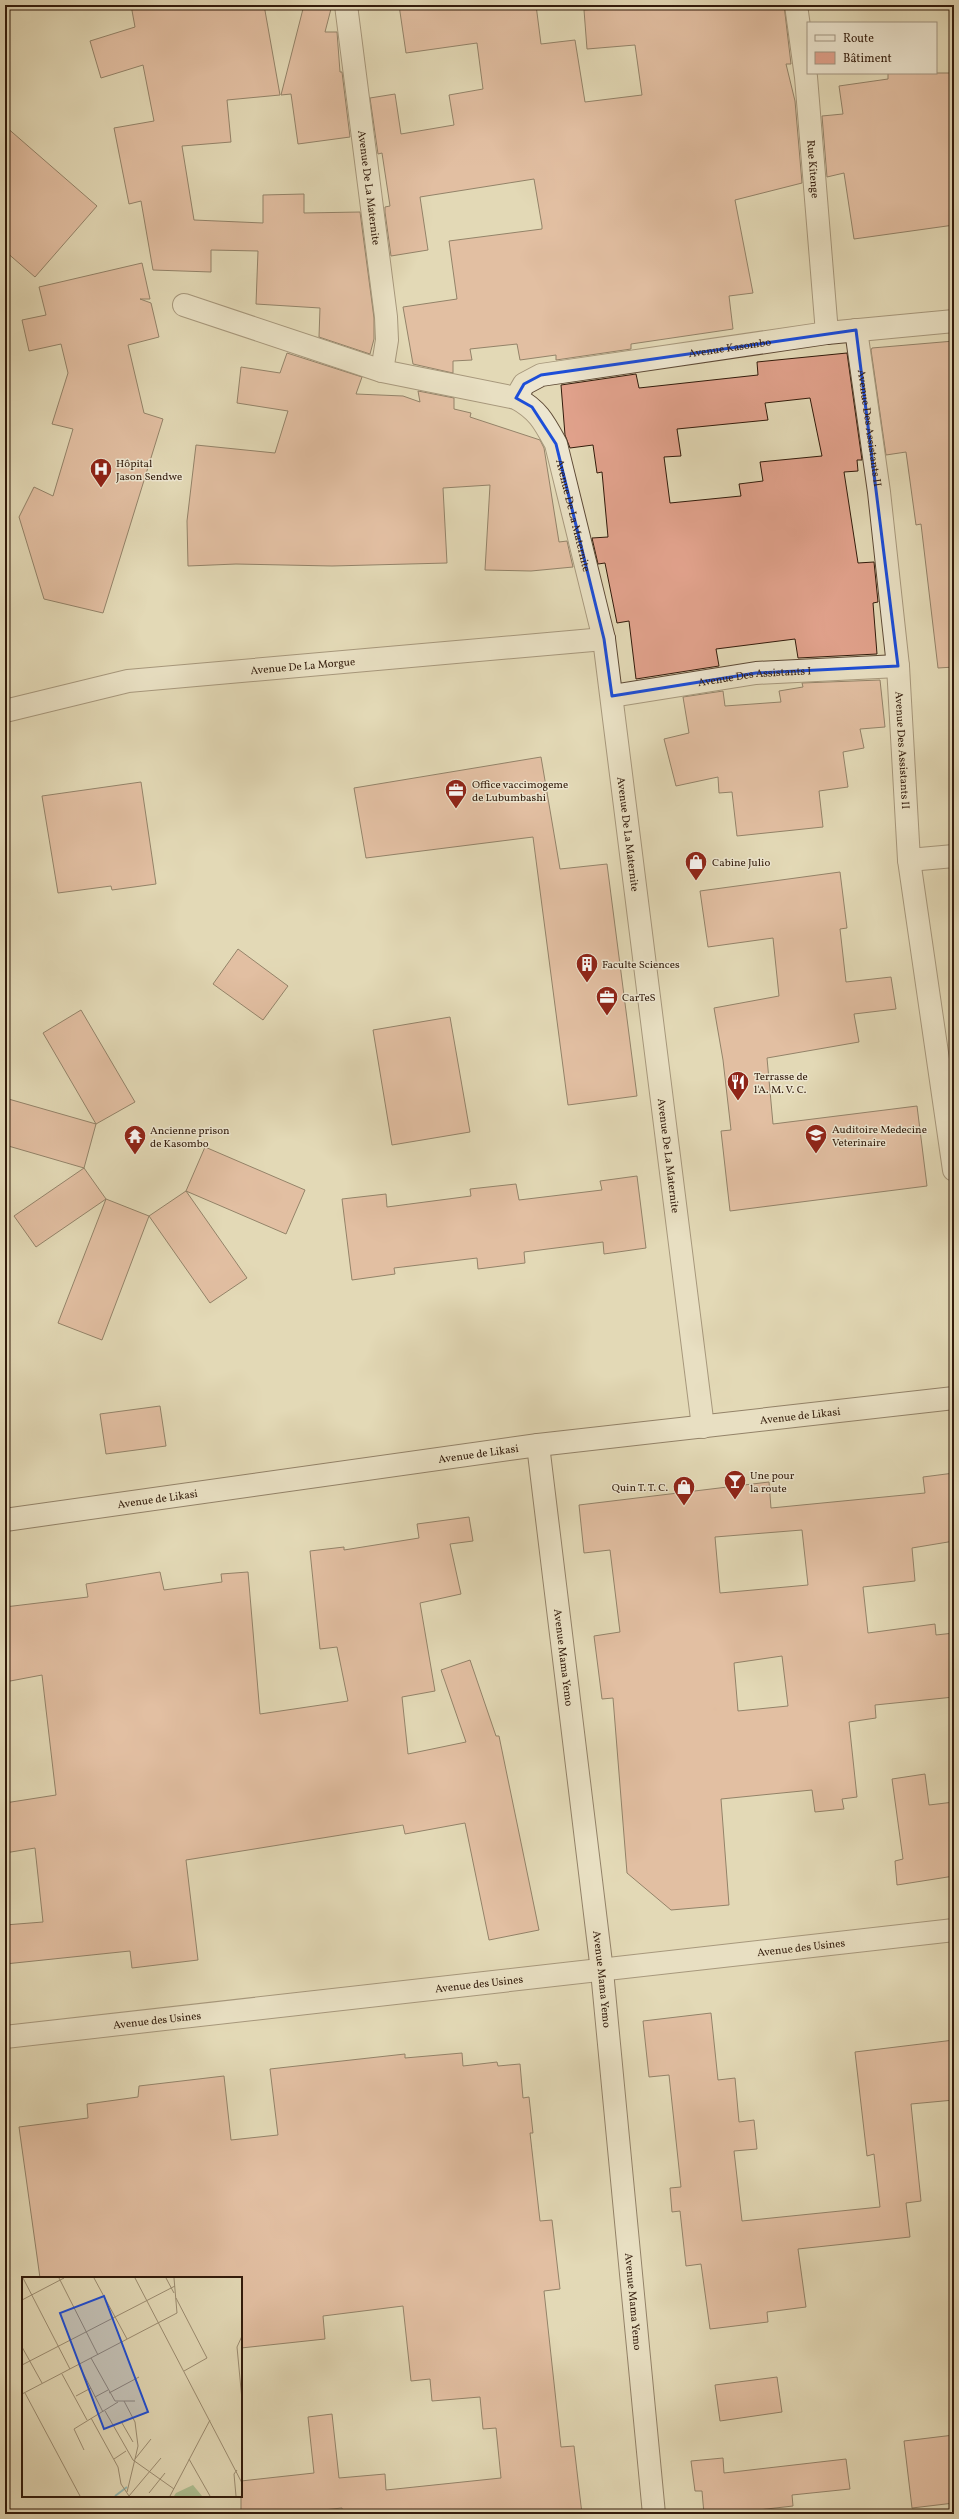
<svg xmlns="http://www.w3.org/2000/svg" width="959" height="2519" viewBox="0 0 959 2519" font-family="Vollkorn,serif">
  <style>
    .building { fill: #e0a18b; stroke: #321b0b; fill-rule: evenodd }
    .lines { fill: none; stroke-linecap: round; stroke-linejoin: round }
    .minor-casing { stroke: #5e4a36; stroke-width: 24 }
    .secondary-casing { stroke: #321b0b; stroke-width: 24 }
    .minor { stroke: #ede6d0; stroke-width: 22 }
    .secondary { stroke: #ede6d0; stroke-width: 22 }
    .marked { fill: none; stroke: #1d4ed8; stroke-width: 3; stroke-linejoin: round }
    .labels { text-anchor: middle; stroke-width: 3; stroke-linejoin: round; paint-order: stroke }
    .street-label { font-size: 11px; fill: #321b0b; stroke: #ede6d0 }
    .poi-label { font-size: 11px; fill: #321b0b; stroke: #ede6d0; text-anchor: start }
    .inset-river { fill: none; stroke: #95bab1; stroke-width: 2 }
    .inset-road { fill: none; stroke: #9c8d72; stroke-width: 1 }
    .view { fill: #1d4ed8; fill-opacity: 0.15; stroke: #1d4ed8; stroke-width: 2 }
    .inset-edge { fill: none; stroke: #321b0b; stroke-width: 2 }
  </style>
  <rect width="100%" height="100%" fill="#e3d9b6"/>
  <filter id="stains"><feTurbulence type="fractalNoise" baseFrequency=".005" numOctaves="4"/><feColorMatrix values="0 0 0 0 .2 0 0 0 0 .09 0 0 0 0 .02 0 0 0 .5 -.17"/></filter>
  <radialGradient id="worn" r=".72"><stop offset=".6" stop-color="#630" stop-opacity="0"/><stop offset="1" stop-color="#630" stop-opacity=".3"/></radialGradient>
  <path class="building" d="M131,5H264L280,95L227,100L231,142L182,146L194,220L263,223V195L304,194V213L360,212L374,318V339L370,354L319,337L320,308L256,304L258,251L211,250V272L153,270L141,201L129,204L114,128L154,121L143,65L101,78L90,41L135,27Z
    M304,5H332L325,32H337L340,72H342L350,137L298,144L291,94L281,95Z
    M399,5H536L541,44L575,40L585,102L642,95L635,45L587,49L584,10L626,7V5H784L791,64H786L795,101L802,183L735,200L753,293L729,296L733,329L631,344V349L556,360V355L520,360L517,344L470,349L472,360L453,361V373L413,364L403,307L457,299L449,241L542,229V226L534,179L420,197L428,250L391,256L385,212V207L390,206L382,153L378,154L370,98L395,94L401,134L454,125L449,95L483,89L477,43L406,53Z
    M888,73H954V225L854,239L844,173L827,177L822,116L843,114L839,86L888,79Z
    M5,126L97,206L35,277L5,251Z
    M142,263L150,299H140L151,303L159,337L128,345L144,413L163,419L103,613L44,599L19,517L34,487L53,496L73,429L52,424L68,373L61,344L29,351L22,320L46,315L39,287Z
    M954,341V667L938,668L921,524L916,525L906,452L886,455L871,350L872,348Z
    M287,353L362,377L356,394L403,396L420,402L418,391L454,398V409L471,413L470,417L540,440L544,448L559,542L567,541L573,567L531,571L485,570L490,485L443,488L447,563L332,566L236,564L188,566L187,521L196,445L275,453L288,411L237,403L241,367L280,373Z
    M847,353L862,460H857L858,471L844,472L858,563L874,562L878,602L873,603L877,654L798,658L795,639L716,649L719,666L636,679L629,621L617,623L605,563L598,564L592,538L608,537L602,472L597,473L593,445L570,448L565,435L561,385L636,374L639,388L758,375L757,362ZM810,398L822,456L760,462L763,481L739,484L741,496L670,503L664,457L681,456L677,429L768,420L765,403Z
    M880,680L885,727L860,729L864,748L843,752L848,787L819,791L823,827L737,836L732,792L719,793L718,777L676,786L664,739L689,733L683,697L723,691L725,706L781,702L779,691L803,687L802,683Z
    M541,757L560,869L607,864L637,1096L568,1105L533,837L366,858L354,788Z
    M141,782L156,884L112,890L111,886L58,893L42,796Z
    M840,872L847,928L840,929L846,982L891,977L896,1009L854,1014L859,1042L767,1058L773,1124L917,1106L927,1186L730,1211L721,1131L731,1130L723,1060L714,1008L779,996L773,938L708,947L700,891Z
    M238,949L288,986L263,1020L213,984Z
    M81,1010L135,1102L96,1124L43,1033Z
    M450,1017L470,1132L392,1145L373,1030Z
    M5,1098L96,1124L84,1168L5,1145Z
    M205,1147L305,1190L286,1234L186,1191Z
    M84,1168L106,1199L36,1247L14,1216Z
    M637,1176L646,1248L604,1254L603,1242L524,1252L525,1263L478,1269L477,1258L394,1268L395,1274L352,1280L342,1199L386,1194L387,1207L471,1196L470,1189L516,1184L519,1200L602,1190L600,1181Z
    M186,1191L247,1278L210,1303L149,1216Z
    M106,1199L149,1216L102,1340L58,1323Z
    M160,1406L166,1446L106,1454L100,1414Z
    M954,1473V1541L912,1548L915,1581L863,1587L868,1633L935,1624L936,1635L954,1633V1697L875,1705L876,1718L849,1722L857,1797L842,1799L844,1809L815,1812L812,1790L721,1799L729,1905L671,1910L627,1873L613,1698L602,1699L594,1636L620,1632L610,1550L584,1553L579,1505L769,1482L771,1508L925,1493L923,1477ZM802,1530L808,1585L720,1593L715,1537ZM782,1656L788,1706L738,1711L734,1663Z
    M469,1517L473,1541L450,1544L461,1594L420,1603L435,1691L402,1697L408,1754L466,1742L441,1670L470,1660L496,1736H499L539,1930L489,1940L465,1823L405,1834L403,1825L186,1860L198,1960L132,1968L130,1951L5,1964V1925L43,1922L35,1848L5,1853V1803L56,1795L42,1675L5,1682V1607L88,1597L86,1584L160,1572L164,1590L222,1582L221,1574L248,1572L260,1714L348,1701L337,1647L320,1649L310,1551L344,1547V1550L419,1538L417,1524Z
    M925,1774L929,1805L954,1802V1876L897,1885L895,1861L903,1859L892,1779Z
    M711,2013L718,2080L735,2078L739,2122L754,2120L757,2149L734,2151L742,2221L880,2207L874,2154L867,2156L855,2052L954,2040V2100L911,2104L921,2201L906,2203L910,2237L798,2249L806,2307L767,2312L768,2322L710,2329L701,2264L686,2266L680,2211L672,2212L670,2188L681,2187L669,2075L649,2077L643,2021Z
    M462,2053L463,2066L497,2062L498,2066L520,2064L523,2098L529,2097L533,2133H530L540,2221L552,2220L560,2289L544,2291L561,2447L574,2446L582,2514H343L342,2508L283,2514H241V2481L314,2473L308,2417L332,2414L339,2478L385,2474L386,2490L501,2478L496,2428L483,2429L480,2397L432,2401L430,2379L411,2381L403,2306L323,2316L325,2339L241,2348V2278H40L19,2127L88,2118L87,2104L138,2097L139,2086L224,2076L231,2140L278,2135L270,2069L405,2054V2058Z
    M777,2377L782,2412L720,2421L715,2385Z
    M954,2435V2503L912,2508L904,2441Z
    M723,2458L724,2473L846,2459L850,2489L792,2495L793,2506L749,2511V2514H704L702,2491H695L691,2461Z"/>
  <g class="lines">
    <g class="minor-casing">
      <g id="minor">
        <path id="s1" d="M346,5L386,317L387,340L382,371"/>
        <path id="s2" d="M796,5L806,77L827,333"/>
        <path id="s3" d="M184,305L382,371L516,398C538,410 544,422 556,444L604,639L703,1427"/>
        <path id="s4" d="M856,330L879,492L898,666L909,860L954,1170"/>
        <path id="s5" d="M516,398L524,384L541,375L827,333L954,321"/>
        <path id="s6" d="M612,696L756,673L898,666"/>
        <path id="s7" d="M5,711L128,681L604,639"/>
        <path d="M909,860L954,856"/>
        <path id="s8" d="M5,2037L954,1930"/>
      </g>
    </g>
    <g class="secondary-casing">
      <g id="secondary">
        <path id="s9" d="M538,1445L602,1971L654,2514"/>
        <path id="s10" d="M5,1520L538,1445L954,1398"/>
      </g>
    </g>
    <use href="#minor" class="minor"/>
    <use href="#secondary" class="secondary"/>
  </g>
  <path d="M0 0H959V2519H0ZM856,330L898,666L756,673L612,696L604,639L556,444L532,407L516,398L524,384L541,375Z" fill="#e3d9b6" fill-opacity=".55" fill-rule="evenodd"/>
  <path class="marked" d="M856,330L898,666L756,673L612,696L604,639L556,444L532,407L516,398L524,384L541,375Z"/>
  <defs>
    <g id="hospital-pin" transform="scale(1.15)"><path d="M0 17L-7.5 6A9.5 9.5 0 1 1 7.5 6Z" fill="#8f2418" stroke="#ede6d0"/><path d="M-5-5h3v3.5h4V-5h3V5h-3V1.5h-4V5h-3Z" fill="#fff"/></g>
    <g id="office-pin" transform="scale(1.15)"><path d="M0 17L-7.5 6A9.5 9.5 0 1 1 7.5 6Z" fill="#8f2418" stroke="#ede6d0"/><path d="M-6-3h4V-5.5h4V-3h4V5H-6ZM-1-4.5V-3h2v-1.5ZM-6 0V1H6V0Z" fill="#fff"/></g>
    <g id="shop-pin" transform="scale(1.15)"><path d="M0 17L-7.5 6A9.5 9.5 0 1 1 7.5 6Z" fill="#8f2418" stroke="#ede6d0"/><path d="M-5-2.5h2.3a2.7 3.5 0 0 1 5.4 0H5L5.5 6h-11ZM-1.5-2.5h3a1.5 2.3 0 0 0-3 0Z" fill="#fff"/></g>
    <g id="building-pin" transform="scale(1.15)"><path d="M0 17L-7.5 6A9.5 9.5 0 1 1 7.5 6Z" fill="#8f2418" stroke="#ede6d0"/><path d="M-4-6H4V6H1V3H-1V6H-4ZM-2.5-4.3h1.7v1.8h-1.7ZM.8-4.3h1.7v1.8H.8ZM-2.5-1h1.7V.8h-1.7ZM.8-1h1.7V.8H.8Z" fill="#fff"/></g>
    <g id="restaurant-pin" transform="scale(1.15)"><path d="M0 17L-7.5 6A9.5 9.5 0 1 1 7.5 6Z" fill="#8f2418" stroke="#ede6d0"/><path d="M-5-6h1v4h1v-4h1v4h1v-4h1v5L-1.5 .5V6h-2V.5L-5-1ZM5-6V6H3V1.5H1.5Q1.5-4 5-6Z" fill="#fff"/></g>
    <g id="school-pin" transform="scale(1.15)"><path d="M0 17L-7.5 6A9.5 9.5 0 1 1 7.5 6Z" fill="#8f2418" stroke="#ede6d0"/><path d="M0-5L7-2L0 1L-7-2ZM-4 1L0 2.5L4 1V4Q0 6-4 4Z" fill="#fff"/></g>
    <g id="temple-pin" transform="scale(1.15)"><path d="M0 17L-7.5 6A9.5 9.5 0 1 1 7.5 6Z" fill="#8f2418" stroke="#ede6d0"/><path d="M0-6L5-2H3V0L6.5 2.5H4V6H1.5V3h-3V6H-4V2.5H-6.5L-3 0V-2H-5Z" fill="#fff"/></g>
    <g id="bar-pin" transform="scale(1.15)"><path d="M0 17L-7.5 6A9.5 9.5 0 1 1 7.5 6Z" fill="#8f2418" stroke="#ede6d0"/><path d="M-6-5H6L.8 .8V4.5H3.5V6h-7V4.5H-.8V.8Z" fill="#fff"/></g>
  </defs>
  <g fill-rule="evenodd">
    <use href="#hospital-pin" x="101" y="469"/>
    <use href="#office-pin" x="456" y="790"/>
    <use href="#shop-pin" x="696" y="862"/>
    <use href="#building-pin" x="587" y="964"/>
    <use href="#office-pin" x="607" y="997"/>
    <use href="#restaurant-pin" x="738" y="1082"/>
    <use href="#school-pin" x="816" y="1135"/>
    <use href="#temple-pin" x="135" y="1136"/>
    <use href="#bar-pin" x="735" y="1481"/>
    <use href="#shop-pin" x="684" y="1487"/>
  </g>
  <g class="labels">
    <g class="street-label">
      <text dy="4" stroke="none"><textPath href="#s2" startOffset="165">Rue Kitenge</textPath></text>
      <text dy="4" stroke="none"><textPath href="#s1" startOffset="184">Avenue De La Maternite</textPath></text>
      <text dy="4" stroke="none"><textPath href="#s5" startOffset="226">Avenue Kasombo</textPath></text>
      <text dy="4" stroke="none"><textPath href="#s4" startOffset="99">Avenue Des Assistants II</textPath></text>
      <text dy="4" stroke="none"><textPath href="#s3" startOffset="481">Avenue De La Maternite</textPath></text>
      <text dy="4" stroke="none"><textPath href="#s7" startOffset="302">Avenue De La Morgue</textPath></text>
      <text dy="4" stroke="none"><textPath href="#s6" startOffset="144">Avenue Des Assistants I</textPath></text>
      <text dy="4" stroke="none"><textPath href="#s4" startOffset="423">Avenue Des Assistants II</textPath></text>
      <text dy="4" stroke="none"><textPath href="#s3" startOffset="805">Avenue De La Maternite</textPath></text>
      <text dy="4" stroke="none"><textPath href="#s3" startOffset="1129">Avenue De La Maternite</textPath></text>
      <text dy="4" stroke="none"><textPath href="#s10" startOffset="802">Avenue de Likasi</textPath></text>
      <text dy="4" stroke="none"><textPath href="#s10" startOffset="478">Avenue de Likasi</textPath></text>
      <text dy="4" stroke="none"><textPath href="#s10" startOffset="154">Avenue de Likasi</textPath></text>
      <text dy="4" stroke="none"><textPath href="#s9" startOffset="214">Avenue Mama Yemo</textPath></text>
      <text dy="4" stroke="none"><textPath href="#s8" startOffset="801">Avenue des Usines</textPath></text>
      <text dy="4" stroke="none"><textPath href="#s9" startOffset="538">Avenue Mama Yemo</textPath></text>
      <text dy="4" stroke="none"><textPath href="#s8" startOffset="477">Avenue des Usines</textPath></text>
      <text dy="4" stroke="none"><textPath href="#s8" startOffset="153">Avenue des Usines</textPath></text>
      <text dy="4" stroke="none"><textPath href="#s9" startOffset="862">Avenue Mama Yemo</textPath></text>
    </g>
    <g class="poi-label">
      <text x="116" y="467">Hôpital<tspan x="116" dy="13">Jason Sendwe</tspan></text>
      <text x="472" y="788">Office vaccimogeme<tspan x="472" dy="13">de Lubumbashi</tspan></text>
      <text x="712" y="866">Cabine Julio</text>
      <text x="602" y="968">Faculte Sciences</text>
      <text x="622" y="1001">CarTeS</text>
      <text x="754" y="1080">Terrasse de<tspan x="754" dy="13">l'A. M. V. C.</tspan></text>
      <text x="832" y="1133">Auditoire Medecine<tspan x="832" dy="13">Veterinaire</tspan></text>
      <text x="150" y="1134">Ancienne prison<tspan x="150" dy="13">de Kasombo</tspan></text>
      <text x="750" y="1479">Une pour<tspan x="750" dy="13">la route</tspan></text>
      <text x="668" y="1491" text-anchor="end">Quin T. T. C.</text>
    </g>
  </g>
  <g transform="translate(22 2277)">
    <rect width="220" height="220" fill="#e3d9b6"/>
    <path d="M171,208L180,219H152L154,216Z" fill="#adc093"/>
    <path class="inset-river" d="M93,219L105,210"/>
    <path class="inset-road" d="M1,1L48,92M37,1L76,78M72,1L105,62M113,1L220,206M144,1L152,16M154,21L185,81L162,94M0,23L42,1M220,59L215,70L220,123M0,70L20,106M69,81L93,124H113M0,88L153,9M57,88L81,135M40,97L65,143M3,116L58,219M87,116L117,100M0,117L155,36L152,1M54,119L69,111M73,120L86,113M102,124L113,145L116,169L113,182M83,134L111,183L152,212M69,141L96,190L99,207L107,219M100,146L111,165M62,173L52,152L96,125M92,182L104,174M167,182L188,219M105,215L113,182L129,162M127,216L143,196M107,219L139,181M148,219L188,143M214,219L212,197L215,193"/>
    <path class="view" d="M82,19L126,135L82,152L38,36Z"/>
    <rect width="220" height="220" class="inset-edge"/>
  </g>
  <rect width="959" height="2519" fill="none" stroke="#e3d9b6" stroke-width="20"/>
  <rect x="6" y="6" width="947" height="2507" fill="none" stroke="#321b0b" stroke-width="2"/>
  <rect x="10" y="10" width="939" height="2499" fill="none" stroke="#321b0b"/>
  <rect x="807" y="22" width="130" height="52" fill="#ede6d0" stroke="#a29581"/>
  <rect x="815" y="35" width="20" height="6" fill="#ede6d0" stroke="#a29581"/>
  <text x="843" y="42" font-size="12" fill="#321b0b">Route</text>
  <rect x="815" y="52" width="20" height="12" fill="#e0a18b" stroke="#a29581"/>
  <text x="843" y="62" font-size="12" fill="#321b0b">Bâtiment</text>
  <rect width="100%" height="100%" filter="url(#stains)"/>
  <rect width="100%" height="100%" fill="url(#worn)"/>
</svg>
